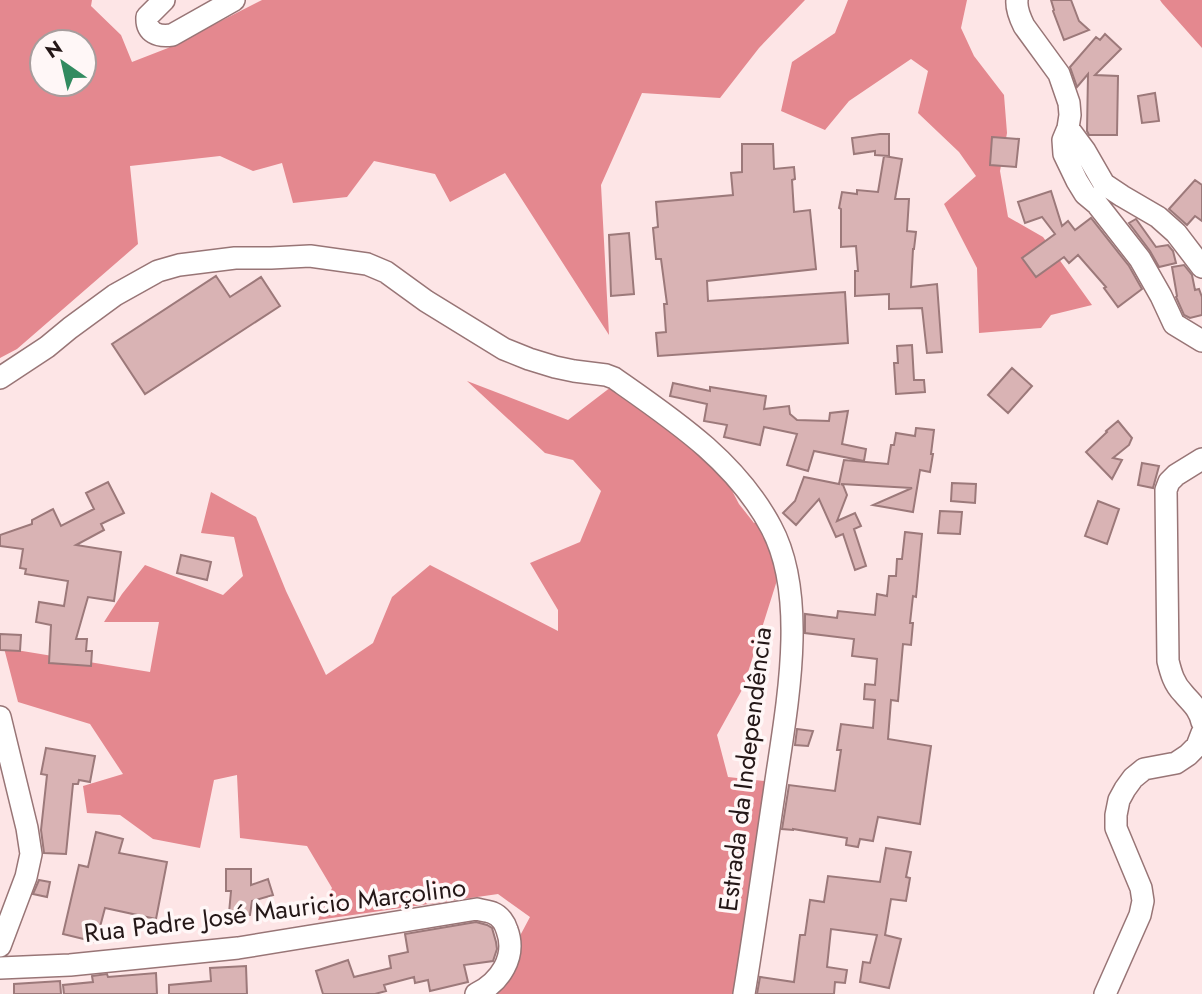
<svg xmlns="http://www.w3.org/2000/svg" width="1202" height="994" viewBox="0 0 1202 994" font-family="Jost,sans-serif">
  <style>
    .forest { fill: #e4888f; fill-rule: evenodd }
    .building { fill: #d9b3b4; stroke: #9c797a; stroke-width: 2 }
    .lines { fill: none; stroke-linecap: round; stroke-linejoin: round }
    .minor-casing { stroke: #987576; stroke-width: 24 }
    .minor { stroke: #fff; stroke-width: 21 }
    .labels { text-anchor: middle; stroke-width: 7; stroke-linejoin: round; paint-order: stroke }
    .street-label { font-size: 26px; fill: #241717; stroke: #fff7f7 }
  </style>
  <rect width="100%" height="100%" fill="#fde5e6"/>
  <path class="forest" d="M0,0H92L91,6L121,35L132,62L168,48L262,0H805L759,48L720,98L642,93L601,185L609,335L505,173L450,202L435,174L374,161L347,197L293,203L282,163L253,171L220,156L130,166L138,244L17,349L0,358ZM42,42H84V84H42Z
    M848,0H967L961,28L974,56L1004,95L1007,133L1000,171L1008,217L1043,237L1092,305L1051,315L1041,328L979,333L977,268L944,204L976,176L959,152L918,113L928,71L911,59L849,101L825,130L781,111L792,62L835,33Z
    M1160,0H1202V48L1162,3Z
    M467,381L568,420L611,387L717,462L739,504L754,523L760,521L779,574L743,688L717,735L728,777L774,782L741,994H489L530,917L498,894L318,920L332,888L307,846L240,838L237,775L214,780L200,848L153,839L120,815L87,813L83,786L123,774L90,724L18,702L4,648L150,672L159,622H104L122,594L145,565L223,595L243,576L234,537L201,533L211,492L256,517L286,591L326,675L373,643L392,597L430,565L558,631V610L530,563L580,542L601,491L573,460L545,453Z"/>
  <path class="building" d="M1051,0H1071L1079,21L1089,30L1064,40L1053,11L1054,10Z
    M1105,34L1121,49L1095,75L1118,76L1117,135H1089L1087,131L1088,74L1077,87L1070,67L1096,37L1100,40Z
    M1155,93L1159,121L1142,123L1138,96Z
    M880,134H889V156L875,155V151L854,154L852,138Z
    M992,137L1019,139L1016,167L990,165Z
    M742,144H773L774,169L794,167L795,179L792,180L794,212L810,210L816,269L707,281L708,301L845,292L848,343L658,356L656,333L666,332L664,304H667L661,259H656L653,228L658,227L656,202L733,195L731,173L742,172Z
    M884,156L902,159L895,199H909L907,231L916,232L914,249H913L911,287L937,284L942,352L927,353L922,308L889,309V294L855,296V271H858L856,246L841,247V209L839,208L842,192L857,194V190L878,192Z
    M1195,180L1202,185V221L1195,216L1187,225L1169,209Z
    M1051,191L1062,226L1068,221L1075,230L1091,218L1129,266L1142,289L1118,307L1104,288L1106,287L1078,255L1069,263L1064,257L1036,277L1022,258L1055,234L1042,217L1025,223L1018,202Z
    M1136,219L1156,247L1168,245L1173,251L1176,263L1159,267L1150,251L1129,223Z
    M629,233L634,294L611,296L609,235Z
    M1184,265L1192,275L1195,290L1199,289L1202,297V315L1190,318L1184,315L1176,297L1177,296L1172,267Z
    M216,276L230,297L261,277L280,306L145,394L112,344Z
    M912,345L914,380H924L925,392L896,394L894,363H898L897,346Z
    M1012,368L1032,386L1008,413L988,395Z
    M673,383L710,391V387L766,396L764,409L789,406L790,414L797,420L829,421L830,413L848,411L842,444L866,449L864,461L814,451L808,471L787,465L797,434L764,427L760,445L724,437L727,425L704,421L707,404L670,396Z
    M1118,421L1132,438L1129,445L1113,458L1122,460L1112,479L1086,452L1107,432L1106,431Z
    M916,428L934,430L931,454H933L930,472L920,470L913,512L873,505L912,488L841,484L843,485L847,495L837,521L855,513L861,526L854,529L866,566L855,570L843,534L836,537L819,499L796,525L783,513L795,501L804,477L839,484L844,460L888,464L891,445H894L896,433L915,436Z
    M1142,463L1159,466L1153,488L1138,485Z
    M108,482L124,513L101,524L104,530L76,545L121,552L114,601L88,597L76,639H87L86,651H92L91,666L49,663L51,625L36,622L39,602L64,606L68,581L25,574L26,569L20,568L23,549L0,546V535L32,524V520L53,509L61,526L94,509L86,493Z
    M952,483L976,484L975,503L951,501Z
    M1098,501L1119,509L1107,544L1085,536Z
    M940,511L962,512L960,534L938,533Z
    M905,532L922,534L916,597L913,596L910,623H913L911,645L903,644L898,701L891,700L888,739L931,746L920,824L878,817L873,841L860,839L858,847L846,845L847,838L793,829V830L782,829L789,785L835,791L841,750H837L841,724L873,728L875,700L864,699L865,684L875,685L877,659L852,656L854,639L805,633V614L837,618L838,611L875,615L877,594L887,596L889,576H896L897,559H902Z
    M181,555L211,562L207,580L177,573Z
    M0,634L21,635L20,651L0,650Z
    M797,729L813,731L808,746L795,745Z
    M46,748L95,756L90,782L79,780L78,784H73L66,854L44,853L41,830L47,775L41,774Z
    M96,832L123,839L119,853L167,862L156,919L105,908L96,942L63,934L79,865L88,867Z
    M886,848L911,852L906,877L910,878L906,901L891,899L885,935L901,939L889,988L860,982L863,962L870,963L877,935L831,929L827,967L847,970L845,983L835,982L834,994H757L760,977L794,982L800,935H805L810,900L824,902L828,876L880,882Z
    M226,869H251V885L268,879L273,895L252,901L250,915L229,913L231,891H226Z
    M39,880L50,882L47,897L33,894Z
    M476,922L487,925L492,928L496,942L497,949L493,961L464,965L468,982L430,991L428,980L415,983L414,977L384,985L386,991L375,994H323L316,971L348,960L354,977L391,968L389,956L408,952L405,934Z
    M246,966L247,994H169V985L211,981L210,968Z
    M156,973L157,994H64L63,985L93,982L92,976L107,974L108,977Z
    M60,981L61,994H14V984Z"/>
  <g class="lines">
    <g class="minor-casing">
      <path id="minor" d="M164,0L147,17C146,33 158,37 172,35L234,0
        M1017,0C1016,9 1020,18 1024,26L1059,74L1069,103L1070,115L1068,128L1063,140L1064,154L1077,181L1085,194L1097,204L1140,259L1161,296L1174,324L1202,341
        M1068,128L1085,151L1104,184L1122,196L1158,217L1176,233L1202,267
        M0,378L47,347L70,328L115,295L158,271L179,265L235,258H271L310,256L367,264L386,272L426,301L504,349L529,359L555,367L574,371L606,375L614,378C674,420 736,461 771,527C810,599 785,715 774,794C764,861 755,927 744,994
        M1202,459L1176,475L1169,482L1166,490L1168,661C1171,673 1174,684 1183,693C1191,703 1199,708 1202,722
        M0,717L27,828L31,854L26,877L0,946
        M0,968L70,965L238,948L477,909C482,911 489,911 493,913C500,916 505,923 507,930C517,957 500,982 476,994
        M1105,994L1140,915L1143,901L1141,888L1116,828V815L1119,800L1125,789L1133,778L1144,769L1176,763L1188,755L1197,746L1202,733"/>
    </g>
    <use href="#minor" class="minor"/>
  </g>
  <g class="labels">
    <g class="street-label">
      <text transform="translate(745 769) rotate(-83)" y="9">Estrada da Independência</text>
      <text transform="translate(275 910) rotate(-7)" y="9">Rua Padre José Mauricio Marçolino</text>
    </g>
  </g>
  <g transform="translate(63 63) rotate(326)"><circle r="33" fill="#fff7f7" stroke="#a79d9d" stroke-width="2"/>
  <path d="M0-5L12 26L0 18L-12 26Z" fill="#328b60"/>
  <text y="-10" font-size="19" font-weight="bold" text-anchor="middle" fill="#241717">N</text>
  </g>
</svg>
